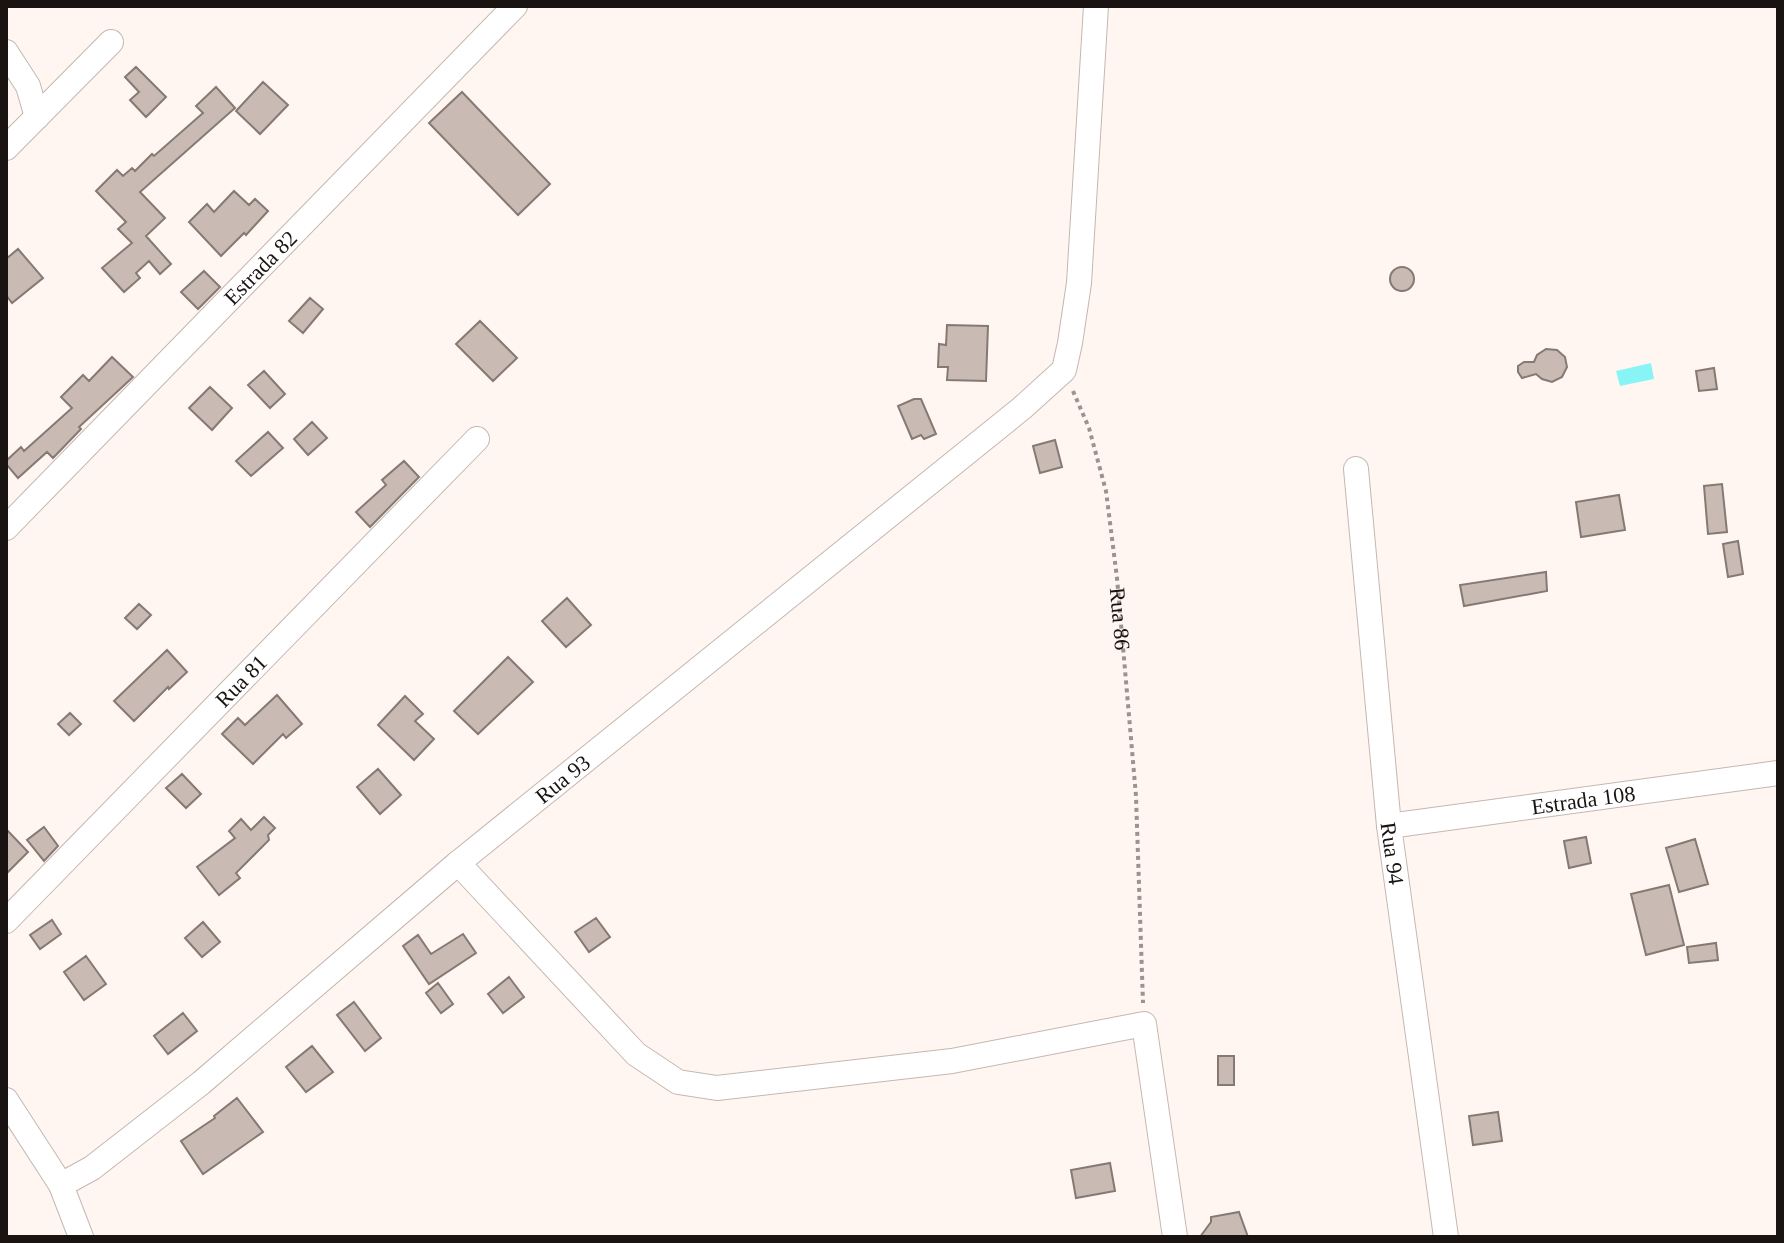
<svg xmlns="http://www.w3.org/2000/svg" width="1784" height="1243" viewBox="0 0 1784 1243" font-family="Georgia,serif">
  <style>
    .water { fill: #89f4f6 }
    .building { fill: #c9bab4; stroke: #867973; stroke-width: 2 }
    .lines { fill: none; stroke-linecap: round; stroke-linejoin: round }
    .minor-casing { stroke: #c5b7b1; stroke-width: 26 }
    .path { stroke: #9a938f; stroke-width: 4; stroke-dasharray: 4 4; stroke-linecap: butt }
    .minor { stroke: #fff; stroke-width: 24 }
    .labels { text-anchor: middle; stroke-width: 7; stroke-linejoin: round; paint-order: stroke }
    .street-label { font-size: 22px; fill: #191412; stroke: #fff }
  </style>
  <rect width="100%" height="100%" fill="#fff6f1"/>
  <path class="water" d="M1651,363L1654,379L1620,386L1616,371Z"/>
  <path class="building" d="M136,67L166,97L146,117L130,100L139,92L125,77Z
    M263,82L288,105L260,134L236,111Z
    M216,87L235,108L140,192L165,218L146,236L171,264L160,274L149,261L136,273L140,278L124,292L102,268L132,243L118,229L126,222L96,191L117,170L123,176L132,168L135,171L152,154L154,156L203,113L196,106Z
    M462,92L550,184L518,215L429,123Z
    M234,191L249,205L255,199L268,211L246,235L244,233L221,256L189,222L207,204L214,212Z
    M18,249L43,278L12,303L6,295V259Z
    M1390 279a12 12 0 1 1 24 0a12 12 0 1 1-24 0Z
    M204,271L220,287L198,309L181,292Z
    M310,298L323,309L303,333L289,321Z
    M480,321L517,358L493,381L456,344Z
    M947,325L988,326L986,381L947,380L948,367H938L939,344L946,345Z
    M1546,349L1557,350L1565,357L1567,367L1562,377L1552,382L1542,379L1536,374L1522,378L1518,372V366L1524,362H1534L1537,355Z
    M112,357L133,377L79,427L81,429L53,458L47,452L18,478L6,464V461L21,447L24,451L72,408L61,397L83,375L89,381Z
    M1714,368L1717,389L1699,391L1696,371Z
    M264,371L285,394L270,408L248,385Z
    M210,387L232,408L212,430L189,408Z
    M914,399H921L936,434L924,439L921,435L912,439L898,406Z
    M312,422L327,438L308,455L294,439Z
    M268,432L283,448L251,476L236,461Z
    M1055,440L1062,467L1040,473L1033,446Z
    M404,461L419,477L370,527L356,512L386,485L382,480Z
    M1722,484L1727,532L1708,534L1704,486Z
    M1619,495L1625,530L1581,537L1576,502Z
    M1738,541L1743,574L1728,577L1723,544Z
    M1546,572L1547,591L1464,606L1460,585Z
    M567,598L591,625L566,647L542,621Z
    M139,604L151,615L137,629L125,618Z
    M167,650L187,672L169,689L168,687L134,721L114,701Z
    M508,657L533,682L478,734L454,711Z
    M277,695L302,724L286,738L283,734L253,764L222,734L238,718L245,725Z
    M405,696L423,714L415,721L434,739L414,760L378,725Z
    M70,713L81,724L69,735L58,724Z
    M378,769L401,795L380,814L357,787Z
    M182,774L201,794L186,808L166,788Z
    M264,817L275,828L268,835L269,840L236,873L240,878L219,895L197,867L235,838L229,831L241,819L251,830Z
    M44,827L58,846L44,861L27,840Z
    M6,829L28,852L6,874Z
    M1586,837L1591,863L1569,868L1564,841Z
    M1695,839L1708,884L1679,892L1666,848Z
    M1669,885L1684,945L1646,955L1631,894Z
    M596,918L610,937L589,952L575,932Z
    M52,920L61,934L40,949L30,935Z
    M203,922L220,942L202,957L185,938Z
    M463,934L476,953L429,984L403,946L418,935L431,954Z
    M1716,943L1718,960L1689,963L1687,947Z
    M86,956L106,984L84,1000L64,972Z
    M509,977L524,997L503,1013L488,994Z
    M438,983L453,1004L441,1013L426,993Z
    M354,1002L381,1038L365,1051L337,1015Z
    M183,1013L197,1031L168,1054L154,1036Z
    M312,1046L333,1072L306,1092L286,1067Z
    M1218,1056H1234V1085H1218Z
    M237,1098L263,1132L203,1174L181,1141L215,1118L214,1116Z
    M1498,1112L1502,1141L1473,1145L1469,1116Z
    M1110,1163L1115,1191L1076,1198L1071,1170Z
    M1239,1212L1248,1237H1200L1211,1222V1217Z"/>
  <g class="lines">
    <g class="minor-casing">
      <g id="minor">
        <path d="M6,52L28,86L37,117"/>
        <path d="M6,148L111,42"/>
        <path id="s2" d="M1356,469L1389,826L1446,1237"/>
        <path id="s3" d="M6,528L515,6"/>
        <path id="s4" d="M1389,826L1778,773"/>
        <path d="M458,863L636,1054L678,1082L717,1088L952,1061L1144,1024L1175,1237"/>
        <path id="s5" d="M6,921L477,439"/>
        <path d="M6,1100L61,1185L81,1237"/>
        <path id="s6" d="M61,1185L92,1168L201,1083L458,863L1022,408L1064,370L1070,343L1079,283L1096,6"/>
      </g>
    </g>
    <path class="path" id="s1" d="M1073,391L1089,428L1106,491L1117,578L1136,796L1143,1003"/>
    <use href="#minor" class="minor"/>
  </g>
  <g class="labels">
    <g class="street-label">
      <text dy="8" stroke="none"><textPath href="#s3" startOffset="364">Estrada 82</textPath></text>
      <text dy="8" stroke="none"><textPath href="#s1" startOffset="234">Rua 86</textPath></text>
      <text dy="8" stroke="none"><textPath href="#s5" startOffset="336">Rua 81</textPath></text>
      <text dy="8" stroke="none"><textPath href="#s6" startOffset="646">Rua 93</textPath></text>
      <text dy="8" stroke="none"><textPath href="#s4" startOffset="196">Estrada 108</textPath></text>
      <text dy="8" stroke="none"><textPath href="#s2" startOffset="386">Rua 94</textPath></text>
    </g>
  </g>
  <rect width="1784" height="1243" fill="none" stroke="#191412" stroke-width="16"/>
</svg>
